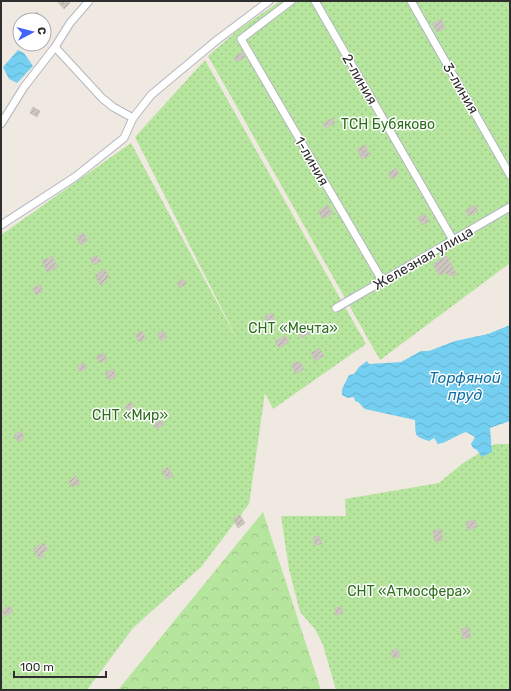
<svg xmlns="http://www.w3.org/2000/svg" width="511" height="691" viewBox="0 0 511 691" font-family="Rubik,sans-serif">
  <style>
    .grass { fill: url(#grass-dots) }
    .forest { fill: url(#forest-crowns) }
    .water { fill: url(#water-waves) }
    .building { fill: url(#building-hatch); stroke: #cbc5ba }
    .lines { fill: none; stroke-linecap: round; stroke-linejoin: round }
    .street-casing { stroke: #b4b7c1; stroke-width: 9 }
    .street { stroke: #fff; stroke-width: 7 }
    .labels { text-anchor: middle; stroke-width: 3; stroke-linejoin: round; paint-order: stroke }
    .street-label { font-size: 14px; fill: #2e2e2e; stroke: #fff }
    .park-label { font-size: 14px; fill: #2c6e1b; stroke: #fff }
    .water-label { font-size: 15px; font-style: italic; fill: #0d6fa3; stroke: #fff }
  </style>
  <defs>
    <pattern id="grass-dots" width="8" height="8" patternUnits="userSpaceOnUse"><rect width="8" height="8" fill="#b6e59e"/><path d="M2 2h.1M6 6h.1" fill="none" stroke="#9dc588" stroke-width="1.8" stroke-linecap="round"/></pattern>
    <pattern id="forest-crowns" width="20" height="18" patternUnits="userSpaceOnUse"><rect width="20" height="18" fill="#b6e59e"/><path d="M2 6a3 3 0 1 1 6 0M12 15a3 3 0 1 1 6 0" fill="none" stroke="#9dc588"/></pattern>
    <pattern id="water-waves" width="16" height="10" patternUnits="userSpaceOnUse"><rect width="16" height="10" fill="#75cff0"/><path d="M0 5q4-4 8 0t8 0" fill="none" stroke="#66b2ce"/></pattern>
    <pattern id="building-hatch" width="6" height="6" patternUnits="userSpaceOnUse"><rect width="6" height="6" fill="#cbc7bf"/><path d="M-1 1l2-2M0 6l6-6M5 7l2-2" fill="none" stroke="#afaba4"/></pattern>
  </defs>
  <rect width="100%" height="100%" fill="#efe9e1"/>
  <path class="grass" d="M280,1H510V263L380,360L208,56L238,30Z
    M205,60L366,344L273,409L265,393L249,504L201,567L133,628L87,690H1V235L131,143L240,345L135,137Z
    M495,444H510V690H336L323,645L315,629L300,612L289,569L281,516H346L345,499L439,483L463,463Z"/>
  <path class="forest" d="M263,512L321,690H118Z"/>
  <path class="water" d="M18,50L24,53L33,66L17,83L9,79L3,67Z
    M510,325V421L490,428L492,452L482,457L477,450L473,448L471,444L475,437L466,432C457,435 446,443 438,444L434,438L429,441C413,436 416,435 415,420L365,409L358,402L355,401L354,397L348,398L342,395V389L349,375L354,374L359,367L367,361L369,364L401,362L421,351H429L455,341L488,334Z"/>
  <path class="building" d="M57,1H68L70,3L64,9Z
    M37,12L43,20H29V19Z
    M441,19L445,28L437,32L432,24Z
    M242,52L245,57L237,62L234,58Z
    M33,107L40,111L37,117L30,113Z
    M332,118L335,123L326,128L323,124Z
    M365,145L370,155L362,159L357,149Z
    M396,168L399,174L391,179L388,173Z
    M328,205L333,213L323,219L318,211Z
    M475,205L478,211L469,216L466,210Z
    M425,214L429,221L422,225L418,218Z
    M84,233L88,240L81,245L76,237Z
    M97,255L101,261L93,265L90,259Z
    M52,256L58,267L47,272L42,261Z
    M447,256L457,275L453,276L452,275H447L445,272L439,275L433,264Z
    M105,269L109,277L106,279L107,281L100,285L95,275Z
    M183,279L186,284L180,288L177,283Z
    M40,284L43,291L36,295L32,289Z
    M272,313L275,318L267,323L264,317Z
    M305,326L310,333L302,338L297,331Z
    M142,331L146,338L139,342L135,335Z
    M163,331L167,337L161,341L157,334Z
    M285,336L289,342L279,348L275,341Z
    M319,348L324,356L315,361L311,353Z
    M103,353L107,359L100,363L96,357Z
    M299,361L304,369L296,374L291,365Z
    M84,363L87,368L80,372L77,367Z
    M113,369L116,376L109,380L105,373Z
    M131,402L134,407L128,411L125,406Z
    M159,415L164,425L156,429L151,419Z
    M21,431L24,436L22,437L23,439L18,442L14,435Z
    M168,467L173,476L167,479L162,471Z
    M76,476L80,483L72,487L69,481Z
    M240,515L245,523L238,528L233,519Z
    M475,520L477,527L468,530L466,522Z
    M441,529L443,540L435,542L433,531Z
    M319,536L322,544L315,545L313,537Z
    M44,543L48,550L42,553L44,556L39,559L33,549Z
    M10,606L13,611L5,617L2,611Z
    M341,607L343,613L336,615L335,608Z
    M469,627L471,637L463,639L461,629Z
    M398,649L400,656L393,659L391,651Z"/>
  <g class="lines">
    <g class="street-casing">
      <path id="street" d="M89,1L70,23L55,47L102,98L113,107L133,118
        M291,1L241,39L383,282
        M315,1L453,240
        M411,1L510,175
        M1,124L24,87L55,47
        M1,225L75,177L124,138L133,118L151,95L217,40L269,1
        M336,308L510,207"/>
    </g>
    <use href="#street" class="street"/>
  </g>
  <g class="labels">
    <g class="street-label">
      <text transform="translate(360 79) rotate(60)" y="5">2-линия</text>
      <text transform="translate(461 88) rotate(60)" y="5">3-линия</text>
      <text transform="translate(312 161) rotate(60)" y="5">1-линия</text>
      <text transform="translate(423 258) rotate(-30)" y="5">Железная улица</text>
    </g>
    <g class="park-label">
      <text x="388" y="129">ТСН Бубяково</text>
      <text x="293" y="333">СНТ «Мечта»</text>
      <text x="130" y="420">СНТ «Мир»</text>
      <text x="409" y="596">СНТ «Атмосфера»</text>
    </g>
    <g class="water-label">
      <text x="465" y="383">Торфяной<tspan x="465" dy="17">пруд</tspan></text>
    </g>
  </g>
  <rect width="511" height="691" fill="none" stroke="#2e2e2e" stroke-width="4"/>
  <g transform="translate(32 32) rotate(83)"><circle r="19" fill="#ffffff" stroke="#ababab"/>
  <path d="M0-3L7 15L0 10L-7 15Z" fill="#4264fb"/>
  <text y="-6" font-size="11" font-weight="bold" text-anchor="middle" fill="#2e2e2e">С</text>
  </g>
  <path d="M14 671v6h92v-6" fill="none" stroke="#2e2e2e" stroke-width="2"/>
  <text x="20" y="671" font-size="12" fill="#2e2e2e" stroke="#ffffff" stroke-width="3" paint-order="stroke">100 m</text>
</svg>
